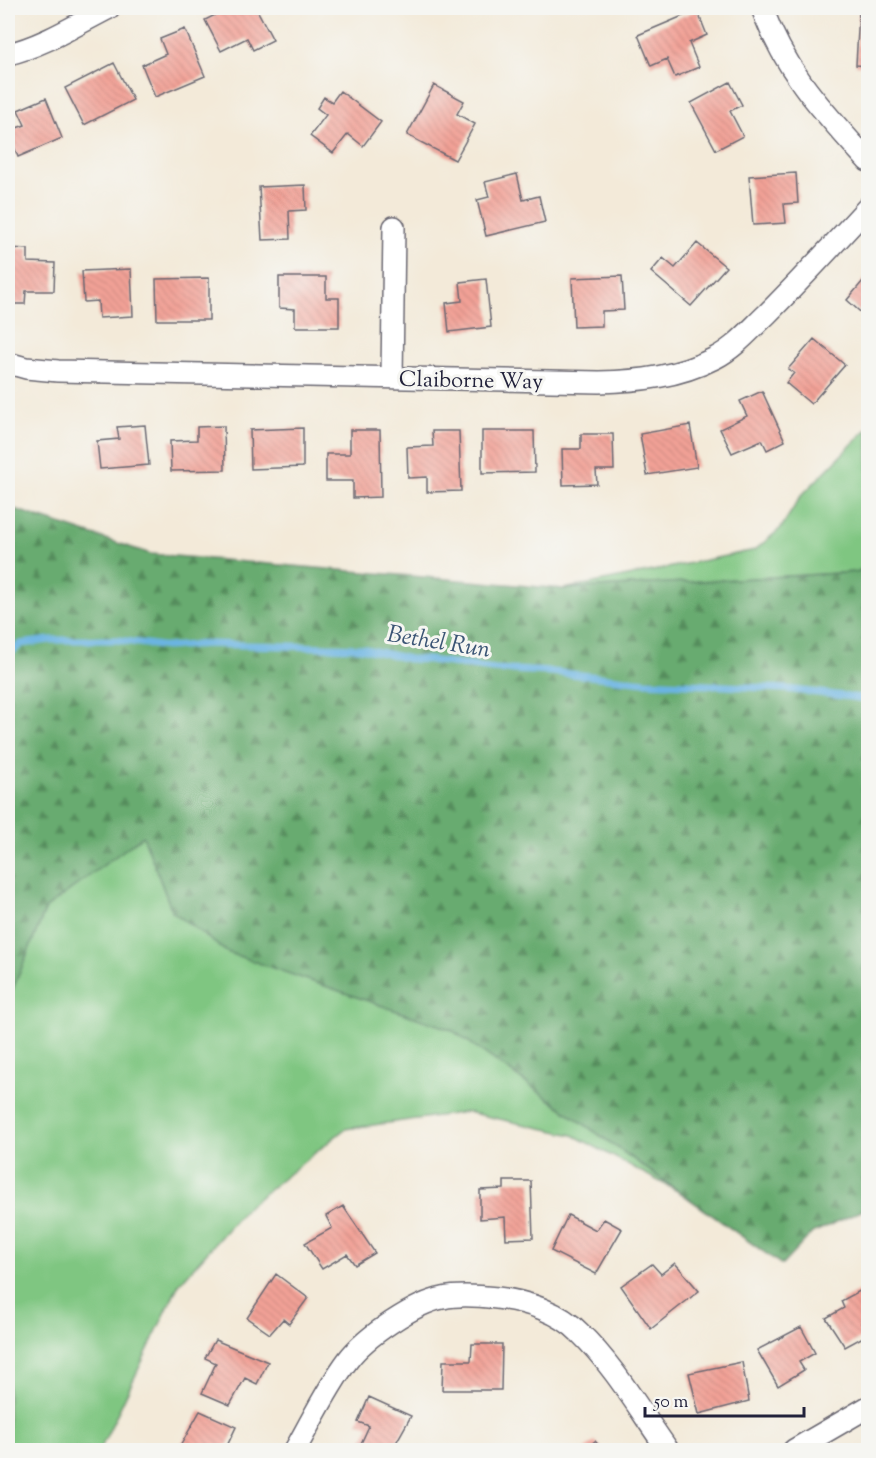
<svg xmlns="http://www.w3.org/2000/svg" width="876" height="1458" viewBox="0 0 876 1458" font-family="'Sorts Mill Goudy',serif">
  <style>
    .green { fill: #7fc681; stroke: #50745e; stroke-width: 1.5 }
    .forest { fill: url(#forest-firs); stroke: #465; stroke-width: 1.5 }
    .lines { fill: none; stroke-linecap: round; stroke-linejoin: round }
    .stream { stroke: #6ab4e2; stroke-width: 7 }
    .building { fill: url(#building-back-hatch) }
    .minor-casing { stroke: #6b6872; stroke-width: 24 }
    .minor { stroke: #fff; stroke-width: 21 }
    .labels { text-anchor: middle; stroke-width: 6; stroke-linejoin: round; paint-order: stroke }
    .street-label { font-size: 22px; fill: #22223b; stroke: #f6f6f2 }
    .water-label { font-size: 24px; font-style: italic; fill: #3b5575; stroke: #f6f6f2 }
  </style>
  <defs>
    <pattern id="forest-firs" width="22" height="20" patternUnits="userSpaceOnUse" patternTransform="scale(1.5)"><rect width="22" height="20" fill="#67ab6f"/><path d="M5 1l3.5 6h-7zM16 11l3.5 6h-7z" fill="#548b5c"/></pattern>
    <pattern id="building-back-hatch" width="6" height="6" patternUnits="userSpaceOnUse" patternTransform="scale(1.5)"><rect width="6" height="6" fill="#f2a196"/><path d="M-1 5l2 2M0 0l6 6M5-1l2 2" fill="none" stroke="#cf8a82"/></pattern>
  </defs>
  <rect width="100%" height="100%" fill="#f6f6f2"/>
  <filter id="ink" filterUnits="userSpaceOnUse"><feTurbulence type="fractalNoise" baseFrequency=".0167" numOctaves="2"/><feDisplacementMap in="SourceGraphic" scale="12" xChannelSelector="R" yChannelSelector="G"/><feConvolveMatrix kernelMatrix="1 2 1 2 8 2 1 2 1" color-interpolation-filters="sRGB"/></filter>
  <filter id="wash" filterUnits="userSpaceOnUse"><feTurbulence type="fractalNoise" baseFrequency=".008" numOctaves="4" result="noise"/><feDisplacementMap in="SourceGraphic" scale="24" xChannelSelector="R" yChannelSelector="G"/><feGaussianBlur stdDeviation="1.35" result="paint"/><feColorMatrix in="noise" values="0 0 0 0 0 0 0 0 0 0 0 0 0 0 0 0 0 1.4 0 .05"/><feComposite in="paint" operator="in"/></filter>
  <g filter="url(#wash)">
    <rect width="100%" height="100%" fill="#f3ead9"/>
    <path class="green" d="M868,428V565L857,572L564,589L755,550L781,528L801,496Z
      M143,835L172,911L227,952L452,1030L681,1193L573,1135L467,1112L345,1129L246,1208L179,1284L100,1450H8V1001L46,908Z"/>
    <path class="forest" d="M8,507L151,554L564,589L857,572L868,565V1208L812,1233L782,1265L452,1030L227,952L172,911L143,836L46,908L8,1001Z"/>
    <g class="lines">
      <path class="stream" d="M8,655L21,644L50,640H118L167,647L207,644L361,648L409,659L429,660L493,669L552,672L645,682L786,689L868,699"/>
    </g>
    <g id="blocks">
      <path class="building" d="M229,8H256L273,40L253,50L247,38L221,51L205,20Z
        M697,10L707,35L689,43L699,67L675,77L667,59L651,66L638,35Z
        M859,12L868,13V66L856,65Z
        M185,29L205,76L155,97L142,65L166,54L160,39Z
        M114,63L133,100L84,125L65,88Z
        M730,82L742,105L730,111L743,136L716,150L691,103Z
        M434,85L464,101L457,114L475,124L455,160L407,135Z
        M340,91L381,122L363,146L348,134L333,153L310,136L326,115L317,108L324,97L332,102Z
        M46,98L62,138L18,157L8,131L25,125L18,110Z
        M796,173L798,203L784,204L786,223L753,225L749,176Z
        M517,174L523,200L539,196L545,222L486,236L477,200L489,197L485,182Z
        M305,185L306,210L289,211L290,239L262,240L259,187Z
        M697,243L726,267L691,306L651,272L663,258L675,268Z
        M8,248L28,249V262L55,263L54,291H26L25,304H8Z
        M131,269L133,316L99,318L98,301L84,302L82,271Z
        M868,275V319L847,300Z
        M622,276L624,310L602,311V326L574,327L572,278Z
        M279,277H326V298H339V327H295V309L279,308Z
        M209,278V320H157L156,279Z
        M486,279L491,327L449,332L446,303L462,301L460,282Z
        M814,339L845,365L811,404L786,383L794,373L788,369Z
        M762,391L785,441L767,450L762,440L732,453L720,429L747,416L740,401Z
        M145,425L149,465L100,469L97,441L119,439L117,427Z
        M690,425L697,467L647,475L640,434Z
        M224,426L225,470L171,471L170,441L197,440V427Z
        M303,428V467L251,469L250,430Z
        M350,430H380L381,497L353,498V481H326V454H350Z
        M432,431H459L461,491L427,492V477L408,478L407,447L433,446Z
        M482,431H534L535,472L482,473Z
        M581,434H613L614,470H596L597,484L563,485L562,449H581Z
        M504,1181H531L533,1238L506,1239L505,1217L480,1219V1190L504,1189Z
        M343,1206L375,1253L355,1265L347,1254L322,1269L305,1243L332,1228L326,1216Z
        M568,1215L596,1230L604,1219L622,1229L596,1274L551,1251Z
        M675,1263L699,1291L651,1329L621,1286L652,1264L661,1274Z
        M276,1274L308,1298L289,1324L283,1319L270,1334L247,1318Z
        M867,1287L868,1290V1319L861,1323L867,1335L845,1347L826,1318L844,1308L841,1301Z
        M801,1327L815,1353L799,1362L804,1370L778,1386L757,1350Z
        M215,1340L268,1362L257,1384L245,1378L230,1405L202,1393L216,1363L205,1358Z
        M472,1344H502L501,1390H442L443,1361H471Z
        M742,1362L749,1401L699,1414L689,1373Z
        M369,1397L411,1416L392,1450H358L369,1426L358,1422Z
        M200,1411L236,1427L225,1450L211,1446L209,1450H178Z
        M595,1441L603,1450H584Z"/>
    </g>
  </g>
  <g filter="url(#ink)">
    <use href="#blocks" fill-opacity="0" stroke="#6b6872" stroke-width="1.5"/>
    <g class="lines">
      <g class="minor-casing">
        <path id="minor" d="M762,8C785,72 823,111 868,161
          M8,54C43,46 77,24 109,8
          M8,363L26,368L58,371L599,382C639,381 678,377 715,358C735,348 751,329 767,314C802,279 835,243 868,207
          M392,377L394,227
          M295,1450C312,1420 327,1388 348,1360C365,1337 415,1303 443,1298C460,1294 480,1296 497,1298C526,1301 560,1312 580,1333C615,1367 640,1411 668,1450
          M794,1450L868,1407"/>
      </g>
      <use href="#minor" class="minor"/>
    </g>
  </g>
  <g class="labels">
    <g class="street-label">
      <text transform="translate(471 379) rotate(1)" y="8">Claiborne Way</text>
    </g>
    <g class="water-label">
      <text transform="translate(439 641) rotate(9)" y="8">Bethel Run</text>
    </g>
  </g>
  <rect width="876" height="1458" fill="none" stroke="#f6f6f2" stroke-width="30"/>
  <path d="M645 1407v9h159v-9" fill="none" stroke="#22223b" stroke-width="3"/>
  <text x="654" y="1407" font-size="18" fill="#22223b" stroke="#f6f6f2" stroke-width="4.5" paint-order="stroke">50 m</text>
</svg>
